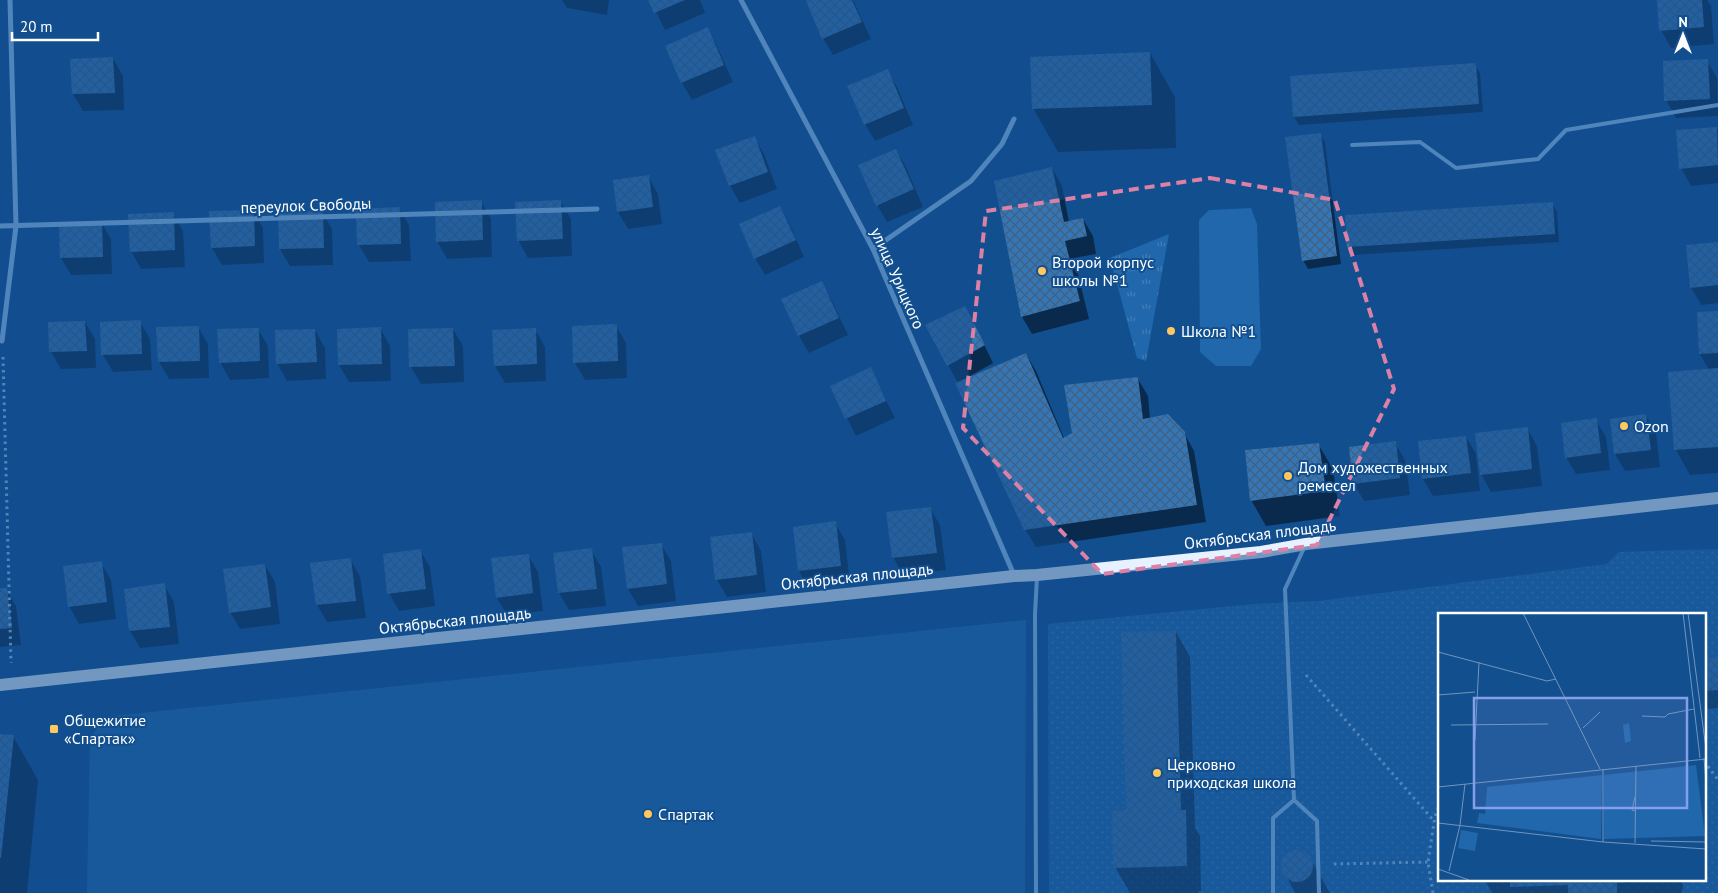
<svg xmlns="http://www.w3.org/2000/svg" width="1718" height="893" viewBox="0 0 1718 893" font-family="'PT Sans',sans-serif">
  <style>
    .grass { fill: url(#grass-tufts) }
    .park { fill: url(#park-dots); fill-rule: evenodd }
    .garden { fill: #2167ac }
    .shadow { fill: #0007 }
    .building { fill: url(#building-cross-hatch) }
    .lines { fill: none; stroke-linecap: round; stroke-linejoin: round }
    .path { stroke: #9cc7f2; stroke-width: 3; stroke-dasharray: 2.5 4; stroke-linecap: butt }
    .service { stroke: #9cc7f2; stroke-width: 4 }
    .minor { stroke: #9cc7f2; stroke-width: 5 }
    .primary { stroke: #e7f1ff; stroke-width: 12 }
    .marked { fill: none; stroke: #dd80a5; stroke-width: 4; stroke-dasharray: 10 6; stroke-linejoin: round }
    .poi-dot { fill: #ffc75d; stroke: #124f8f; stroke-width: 2 }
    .labels { text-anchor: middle; stroke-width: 4; stroke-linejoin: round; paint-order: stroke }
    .street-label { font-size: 16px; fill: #fff; stroke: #124f8f }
    .poi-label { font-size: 16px; fill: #fff; stroke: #124f8f; text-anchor: start }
    .inset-road { fill: none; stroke: #7195bc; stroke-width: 1 }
    .view { fill: #839eea; fill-opacity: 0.15; stroke: #839eea; stroke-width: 2.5 }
    .inset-edge { fill: none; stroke: #fff; stroke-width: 2.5 }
  </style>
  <defs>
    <pattern id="grass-tufts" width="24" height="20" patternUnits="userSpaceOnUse" patternTransform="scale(1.25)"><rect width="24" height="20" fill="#2167ac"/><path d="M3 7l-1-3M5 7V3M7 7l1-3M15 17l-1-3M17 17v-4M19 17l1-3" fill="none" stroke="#427eb8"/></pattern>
    <pattern id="park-dots" width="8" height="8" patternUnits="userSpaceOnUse" patternTransform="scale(1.25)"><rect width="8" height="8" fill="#2167ac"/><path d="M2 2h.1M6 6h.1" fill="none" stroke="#427eb8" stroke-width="1.8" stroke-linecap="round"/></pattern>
    <pattern id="building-cross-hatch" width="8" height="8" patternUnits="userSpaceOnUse" patternTransform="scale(1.25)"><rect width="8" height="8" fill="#3576b6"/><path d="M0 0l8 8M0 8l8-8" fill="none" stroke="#406181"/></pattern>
  </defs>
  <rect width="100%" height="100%" fill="#124f8f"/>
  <path class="grass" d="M1169,234L1146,361L1137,358L1110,258Z"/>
  <path class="park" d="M1718,549V893H1049L1048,624L1254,604L1319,601L1607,564L1619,552ZM1439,614H1704V879H1439Z"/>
  <path class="garden" d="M1251,208L1257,224L1261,349L1251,366H1216L1200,352L1199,220L1209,210Z
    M1026,620L1025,893H87L90,740L104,717Z"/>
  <path class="shadow" d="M562,0H609L607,15L567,8Z
    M650,0H700L705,13L665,30Z
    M811,0H853L871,39L833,55L823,38Z
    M1658,0H1707L1711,6L1714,44L1671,48L1661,30Z
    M708,29L717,46L733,82L692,100L682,83L666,47Z
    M1150,53L1175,97L1176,148L1058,152L1033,108Z
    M113,58L123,76L124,110L83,111L73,94L72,60Z
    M1707,61L1717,78L1718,116L1676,118L1666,100Z
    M1475,65L1480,73L1483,112L1299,125L1294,117Z
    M887,70L897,87L913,125L875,141L865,124Z
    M1717,128L1718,130V183L1691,186L1681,168Z
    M1320,134L1325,143L1341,264L1308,269L1303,260Z
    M754,137L764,154L777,189L740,203L730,186Z
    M896,150L906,167L923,207L887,222L877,205Z
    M1052,168L1062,186L1069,222L1083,219L1093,236L1096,254L1074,258L1089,319L1032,334L1022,317Z
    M648,176L658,194L662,224L628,229L618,212Z
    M481,201L491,219L492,257L447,259L437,241Z
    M561,202L571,219L572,256L528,258L518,240Z
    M1552,203L1557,212L1559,242L1353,255L1348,247Z
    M399,208L409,225L411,261L369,262L359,245Z
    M780,208L790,225L804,257L765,275L755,258Z
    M253,211L263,228L264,263L222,265L212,248Z
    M322,212L332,229L333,265L290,266L280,249L279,213Z
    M173,214L183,231L185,267L141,269L131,251Z
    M101,222L111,239L112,274L71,275L61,258Z
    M1718,243V303L1701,305L1691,287Z
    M821,282L831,299L848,335L809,353L799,336L783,300Z
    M1718,312V473L1690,475L1676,450L1669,373L1709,370L1700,354Z
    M85,322L95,339L96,368L61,369L51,352Z
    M140,322L150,339L152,370L113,372L103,355Z
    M974,324L993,363L970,376L971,377L1026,354L1036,371L1064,438L1073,433L1138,379L1148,396L1150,419L1184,433L1194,451L1206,522L1036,547L1025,529L958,383L948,365Z
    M616,326L626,343L627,378L585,380L575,363Z
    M198,327L208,344L209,378L169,379L159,362Z
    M380,328L390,346L391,381L349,382L339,365Z
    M258,329L268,346L269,378L230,380L220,362Z
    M453,329L463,346L464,382L421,384L411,367Z
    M535,329L545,347L546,381L505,383L495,366Z
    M315,330L325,348L326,379L287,381L277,363Z
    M870,369L895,418L856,436L831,386Z
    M1646,416L1656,433L1660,467L1625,471L1615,454L1611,420Z
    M1596,420L1606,437L1610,470L1576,474L1566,457Z
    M1527,428L1537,446L1542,486L1491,492L1481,474Z
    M1466,437L1476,454L1480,491L1433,496L1423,479Z
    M1395,443L1405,460L1410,495L1364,501L1354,484Z
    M1318,444L1333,469L1340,516L1266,526L1251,500Z
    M930,508L940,525L946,570L903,575L893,557Z
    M835,523L845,540L850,583L809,588L799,571L794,528Z
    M751,533L761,551L766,592L727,597L717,580Z
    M661,544L671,561L676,601L638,606L628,589Z
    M420,550L430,567L435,606L399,611L389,593Z
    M591,550L601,567L606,606L569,610L559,593L555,554Z
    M528,555L538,572L543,611L507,615L497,598Z
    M350,559L360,576L366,618L327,622L317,605L312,564Z
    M101,563L111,580L116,619L79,624L69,606Z
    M265,565L275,582L280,624L240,629L230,612Z
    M164,585L174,602L179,644L140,648L130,631L125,590Z
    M6,589L16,606L21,645L0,647V590Z
    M1176,632L1190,657L1195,828L1200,836L1201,891H1198L1199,893H1130L1115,867L1127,811Z
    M1704,659H1718V708L1708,709L1704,701Z
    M0,735L13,736L38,780L27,893H0Z
    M1297,851L1306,854L1310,858L1330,893H1295L1282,867L1284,858L1292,852Z
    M1484,879H1681L1683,885L1682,893H1492Z"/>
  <path class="building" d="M648,0H685L654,13Z
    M808,0H852L862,22L822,39L806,1Z
    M1657,0H1702L1704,27L1659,31Z
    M708,27L724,65L681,83L665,46Z
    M1150,52L1152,105L1032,109L1030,57Z
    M113,57L115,93L72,94L70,59Z
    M1708,59L1710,99L1664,101L1663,61Z
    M1476,63L1479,104L1293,117L1290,76Z
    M888,69L904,108L864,125L847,86Z
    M1717,127L1718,165L1679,169L1676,130Z
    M1321,133L1337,256L1302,261L1285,137Z
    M755,136L768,172L729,186L715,150Z
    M896,149L914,189L876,206L858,165Z
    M1052,167L1064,222L1083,218L1087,236L1065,241L1080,301L1021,317L994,181Z
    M649,175L653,207L617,212L613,180Z
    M482,200L483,240L436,242L435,202Z
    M561,200L563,239L517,241L515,202Z
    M1553,202L1555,234L1347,247L1345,215Z
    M780,206L796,240L754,259L739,224Z
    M400,207L401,244L357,245L356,209Z
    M254,210L255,246L211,248L209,211Z
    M323,211L324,248L279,249L278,212Z
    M174,212L175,250L130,252L128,214Z
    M102,221L103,257L60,258L59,223Z
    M1718,242V285L1690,288L1686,245Z
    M822,281L839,318L798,336L781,299Z
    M965,306L985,345L947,366L925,325Z
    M1718,311V353L1699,354L1697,312Z
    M141,320L142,354L101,355L100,322Z
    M85,321L87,351L49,352L48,322Z
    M617,324L618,361L573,363L572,326Z
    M199,326L200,361L158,362L156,327Z
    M381,327L382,364L338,365L337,329Z
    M259,328L260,361L219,363L217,329Z
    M453,328L455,366L409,367L408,329Z
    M536,328L537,364L494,366L492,330Z
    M315,329L317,362L276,364L275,330Z
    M1026,353L1063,438L1072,433L1064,385L1138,377L1143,419L1168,414L1185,432L1197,505L1024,530L955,383Z
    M871,367L886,401L845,419L830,386Z
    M1718,368V447L1674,450L1668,372Z
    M1646,414L1651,450L1614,454L1610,419Z
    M1597,418L1601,453L1565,458L1561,423Z
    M1528,427L1532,469L1480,475L1475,433Z
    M1466,436L1471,473L1422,479L1418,441Z
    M1396,441L1400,478L1353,484L1349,447Z
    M1319,443L1326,491L1250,501L1245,450Z
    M931,507L937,553L892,558L886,512Z
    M836,521L841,566L798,571L793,527Z
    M752,532L757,575L715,580L710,537Z
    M662,543L667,584L627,589L622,547Z
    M592,548L597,589L558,593L553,553Z
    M421,549L426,589L387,594L383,554Z
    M529,554L533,593L496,598L491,558Z
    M351,558L356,601L316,605L310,563Z
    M102,561L107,602L68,607L63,566Z
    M265,564L271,607L229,613L223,569Z
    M165,583L170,627L129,631L124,589Z
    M0,588H7L12,628L0,629Z
    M1176,631L1181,810H1186L1187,866L1114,868L1112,811L1126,810L1121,632Z
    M1704,658H1718V690L1704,691Z
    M0,734L14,735L1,858H0Z
    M1281 866a16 16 0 1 1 32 0a16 16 0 1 1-32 0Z
    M1510,879H1647V880L1617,883V893H1568V885L1510,887Z"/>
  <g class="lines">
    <path class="path" d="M3,357L11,663
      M1306,675L1434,821
      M1704,761L1718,780
      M1334,864L1428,862
      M1433,893L1428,862L1435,816L1439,807"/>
    <path class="service" d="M1352,145L1420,142L1456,168L1538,159L1566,130L1718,105
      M1304,548L1285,589L1294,800L1317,821L1319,893
      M1036,893L1035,614L1037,577
      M1273,893V818L1294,800"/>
    <path class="minor" d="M741,0L873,249L1014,575
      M0,226L597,209
      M873,249L971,181L1002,144L1014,119
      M2,341L16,226L10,0"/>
    <path class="primary" d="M0,685L1014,576L1037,575L1261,552L1306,544L1718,498"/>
  </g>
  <path d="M0 0H1718V893H0ZM1210,178L1335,200L1394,389L1317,545L1102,574L963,428L986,211Z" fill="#124f8f" fill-opacity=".55" fill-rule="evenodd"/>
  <path class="marked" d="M1210,178L1335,200L1394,389L1317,545L1102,574L963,428L986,211Z"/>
  <g class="poi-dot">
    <circle cx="1042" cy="271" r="5"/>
    <circle cx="1171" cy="331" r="5"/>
    <circle cx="1624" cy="426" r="5"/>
    <circle cx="1288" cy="476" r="5"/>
    <rect x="49" y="724" width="10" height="10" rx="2.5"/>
    <circle cx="1157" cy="773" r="5"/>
    <circle cx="648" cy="814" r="5"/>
  </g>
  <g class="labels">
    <g class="street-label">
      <text transform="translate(306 205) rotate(-2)" y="6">переулок Свободы</text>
      <text transform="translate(898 278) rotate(66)" y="6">улица Урицкого</text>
      <text transform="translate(1260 534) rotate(-7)" y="6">Октябрьская площадь</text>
      <text transform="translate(857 576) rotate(-6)" y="6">Октябрьская площадь</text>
      <text transform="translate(455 620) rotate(-6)" y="6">Октябрьская площадь</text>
    </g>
    <g class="poi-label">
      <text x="1052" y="268">Второй корпус<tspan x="1052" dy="18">школы №1</tspan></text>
      <text x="1181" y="337">Школа №1</text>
      <text x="1634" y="432">Ozon</text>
      <text x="1298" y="473">Дом художественных<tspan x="1298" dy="18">ремесел</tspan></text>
      <text x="64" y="726">Общежитие<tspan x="64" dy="18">«Спартак»</tspan></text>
      <text x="1167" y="770">Церковно<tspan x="1167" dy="18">приходская школа</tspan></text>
      <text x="658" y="820">Спартак</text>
    </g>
  </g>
  <g transform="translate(1438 613)">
    <rect width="268" height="268" fill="#124f8f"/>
    <path d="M23,217L40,220L37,238L20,235Z" fill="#2167ac"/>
    <path d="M258,152L267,223L166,226V162Z" fill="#2167ac"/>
    <path d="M191,110L193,128L187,130L185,112ZM164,162L163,226L39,210L41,200L47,201L49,174Z" fill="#2167ac"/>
    <path class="inset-road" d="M85,0L162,156M245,0L262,145M250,0L268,136M0,39L109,68L118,66M0,82L37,79M204,103L227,104L230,101L256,96M13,112L110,111M145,115L162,99M37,127L41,49M266,145L268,170M0,174L268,146M197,184L194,197L197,198M0,210L165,229L268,236M213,228L268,229M165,229V156M197,230L198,153M0,256L31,267M11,258L22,212L27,171"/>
    <path class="view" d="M36,85H249V195H36Z"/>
    <rect width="268" height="268" class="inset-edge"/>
  </g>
  <g transform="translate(1683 35)" stroke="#124f8f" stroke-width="4" paint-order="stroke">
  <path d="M0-4L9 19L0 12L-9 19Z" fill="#ffffff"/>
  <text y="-8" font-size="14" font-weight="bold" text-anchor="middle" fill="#ffffff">N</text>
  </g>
  <path d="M12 32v8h86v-8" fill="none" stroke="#ffffff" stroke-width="2.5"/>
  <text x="20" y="32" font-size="15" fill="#ffffff" stroke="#124f8f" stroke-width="4" paint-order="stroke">20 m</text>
</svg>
